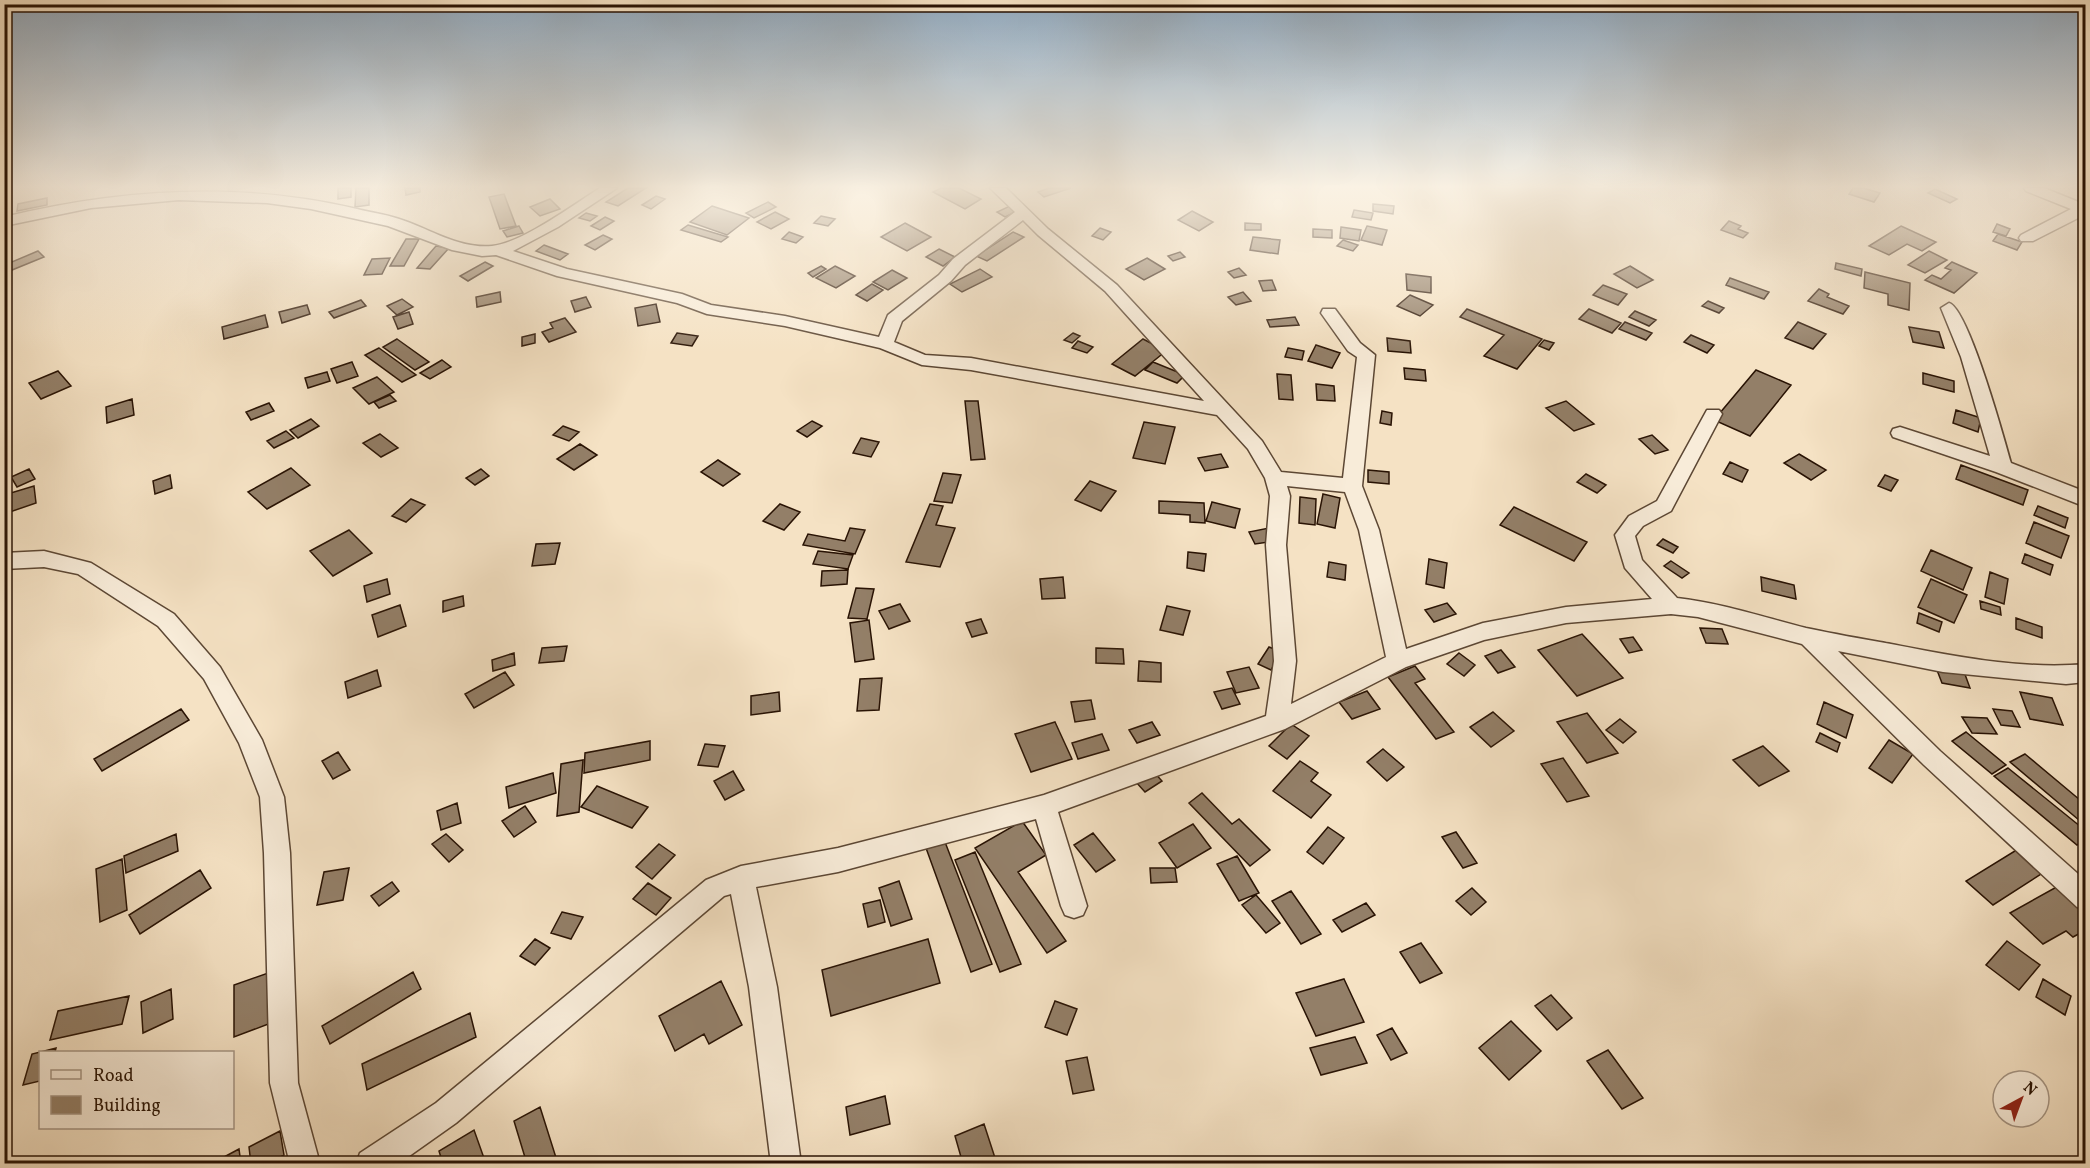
<svg xmlns="http://www.w3.org/2000/svg" width="2090" height="1168" viewBox="0 0 2090 1168" font-family="Vollkorn,serif">
  <style>
    .building { fill: #937f68; stroke: #291304; stroke-width: 1.5 }
    .lines { fill: none; stroke-linecap: round; stroke-linejoin: round }
    .street-casing { stroke: #5c4734; stroke-width: 3 }
    .street { fill: #f8ecd9; fill-rule: evenodd }
  </style>
  <rect width="100%" height="100%" fill="#f5e2c4"/>
  <filter id="stains"><feTurbulence type="fractalNoise" baseFrequency=".00333" numOctaves="4"/><feColorMatrix values="0 0 0 0 .2 0 0 0 0 .09 0 0 0 0 .02 0 0 0 .5 -.17"/></filter>
  <radialGradient id="worn" r=".72"><stop offset=".6" stop-color="#630" stop-opacity="0"/><stop offset="1" stop-color="#630" stop-opacity=".3"/></radialGradient>
  <path class="building" d="M338,188H351V197L338,199Z
    M356,188H369V205L355,207Z
    M405,188H420V192L406,195Z
    M628,188H646L618,206L606,202Z
    M941,188H959L981,199L965,209L933,192Z
    M1049,188H1071L1044,197L1038,192Z
    M1853,188H1863L1880,193L1874,202L1849,194Z
    M1935,189L1957,199L1950,203L1928,193Z
    M504,194L516,226L500,229L489,197Z
    M656,196L665,199L651,209L642,205Z
    M47,198V205L17,211L18,204Z
    M550,199L560,209L540,216L530,207Z
    M768,202L776,207L754,218L746,213Z
    M1373,204L1394,206L1393,214L1373,211Z
    M1012,205L1020,210L1005,217L997,212Z
    M712,206L749,218L727,235L690,222Z
    M1354,210L1373,213L1371,220L1352,217Z
    M1192,211L1213,222L1199,231L1178,220Z
    M775,212L789,219L771,229L757,222Z
    M586,213L597,216L590,221L579,218Z
    M821,216L835,219L828,226L814,223Z
    M605,217L614,221L600,230L591,226Z
    M1729,221L1741,226L1738,229L1748,233L1743,238L1721,230Z
    M905,223L931,237L907,251L881,237Z
    M1245,223L1261,224V230H1245Z
    M1997,224L2010,229L2006,236L1993,232Z
    M688,225L728,237L721,242L681,230Z
    M519,226L523,233L507,237L503,231Z
    M1367,226L1387,230L1382,245L1361,240Z
    M1901,226L1936,242L1922,251L1907,244L1889,255L1869,246Z
    M1341,227L1361,230L1359,241L1340,238Z
    M1100,228L1111,232L1103,240L1092,236Z
    M1313,229L1332,230V238L1313,237Z
    M789,232L803,237L796,243L782,239Z
    M1013,232L1024,237L987,261L976,256Z
    M1998,234L2022,242L2017,250L1993,241Z
    M603,235L612,239L595,250L585,245Z
    M1253,237L1280,240L1278,254L1250,250Z
    M406,239H419L404,266H390Z
    M1343,240L1358,245L1353,251L1337,246Z
    M544,245L568,254L560,260L536,251Z
    M436,246L449,248L430,269L417,268Z
    M939,249L955,257L943,266L926,257Z
    M38,251L44,257L12,270L7,264Z
    M1929,251L1947,260L1925,273L1908,265Z
    M1180,252L1185,257L1173,261L1168,256Z
    M390,258L382,274L364,275L372,259Z
    M1147,258L1165,269L1144,280L1126,269Z
    M485,262L493,266L468,281L460,276Z
    M1952,262L1977,273L1954,293L1925,280L1932,275L1941,279L1951,270L1945,268Z
    M1836,263L1862,269L1861,276L1835,269Z
    M821,266L826,269L813,277L808,273Z
    M835,266L855,276L836,288L816,278Z
    M1630,266L1653,280L1637,288L1614,274Z
    M1239,268L1246,275L1234,278L1228,272Z
    M980,269L992,277L962,292L950,284Z
    M892,270L907,278L888,290L873,282Z
    M1865,272L1910,283L1909,310L1888,305V294L1864,288Z
    M1406,274L1431,277V293L1407,290Z
    M1730,278L1769,292L1764,299L1726,285Z
    M1272,280L1276,290L1263,291L1259,281Z
    M872,284L883,290L867,301L856,295Z
    M1603,285L1627,294L1618,305L1593,295Z
    M1819,289L1829,294L1827,297L1849,306L1843,314L1808,301Z
    M500,292L501,302L477,307L476,297Z
    M1243,292L1251,301L1236,305L1228,297Z
    M1410,295L1433,305L1420,316L1397,306Z
    M586,297L591,307L575,312L571,301Z
    M402,299L413,307L397,315L387,306Z
    M361,300L366,306L334,318L329,312Z
    M1708,301L1724,308L1719,313L1702,306Z
    M656,304L660,322L638,326L635,308Z
    M307,305L310,314L282,323L279,312Z
    M1467,309L1542,339L1517,369L1484,356L1504,335L1460,317Z
    M1589,309L1621,323L1612,333L1579,319Z
    M1635,311L1656,320L1649,326L1629,317Z
    M409,312L413,324L398,329L393,317Z
    M265,315L268,327L224,339L222,327Z
    M1295,317L1299,325L1270,327L1267,320Z
    M565,318L576,332L549,342L542,332L553,328L550,323Z
    M1625,322L1652,333L1646,340L1619,329Z
    M1798,322L1826,334L1813,349L1785,338Z
    M1909,327L1939,332L1944,348L1913,342Z
    M677,333L698,336L692,346L671,343Z
    M1073,333L1080,336L1072,343L1064,340Z
    M535,334V343L522,346V337Z
    M1691,335L1714,345L1707,353L1684,342Z
    M1387,338L1410,341L1411,353L1388,351Z
    M397,339L429,362L415,370L383,347Z
    M1143,339L1166,351L1135,376L1112,364Z
    M1544,340L1554,343L1549,350L1539,346Z
    M1078,341L1093,347L1087,353L1072,348Z
    M1316,345L1340,353L1332,368L1308,361Z
    M379,348L416,375L402,382L365,355Z
    M1288,348L1304,351L1302,360L1285,357Z
    M442,360L451,367L430,379L420,373Z
    M352,362L358,376L337,383L331,369Z
    M1153,362L1185,375L1177,383L1145,370Z
    M1404,368L1425,370L1426,381L1405,379Z
    M1756,370L1791,385L1750,436L1714,420Z
    M58,371L71,386L41,399L29,383Z
    M327,372L330,381L308,388L305,378Z
    M1923,373L1954,381V392L1923,384Z
    M1277,374L1291,375L1293,400L1279,399Z
    M377,377L394,392L369,404L353,388Z
    M1316,384L1334,386L1335,401L1317,400Z
    M390,395L396,401L379,408L374,402Z
    M132,399L134,415L107,423L106,407Z
    M965,401H978L985,459L971,460Z
    M1566,401L1594,424L1574,431L1546,408Z
    M269,403L274,411L251,420L246,412Z
    M1956,410L1981,418L1978,432L1953,423Z
    M1382,411L1392,413L1391,425L1380,423Z
    M311,419L319,426L298,438L290,430Z
    M812,421L822,426L807,437L797,431Z
    M1144,422L1175,427L1165,464L1133,458Z
    M563,426L579,432L569,441L553,435Z
    M286,431L294,438L274,448L267,441Z
    M380,434L398,448L381,457L363,443Z
    M1652,435L1668,450L1655,454L1639,439Z
    M861,438L879,442L871,457L853,453Z
    M580,444L597,455L574,470L557,459Z
    M1221,454L1228,467L1205,471L1198,458Z
    M1799,454L1826,470L1811,480L1784,463Z
    M718,460L740,474L723,486L701,472Z
    M1730,462L1748,470L1742,482L1723,474Z
    M1961,465L2028,490L2023,505L1956,479Z
    M291,468L310,485L267,509L248,492Z
    M29,469L35,479L17,487L11,477Z
    M481,469L489,476L475,485L466,478Z
    M1368,470L1389,472V484L1368,482Z
    M943,473L961,475L952,503L934,501Z
    M1586,474L1606,485L1597,493L1577,482Z
    M170,475L172,488L155,494L153,481Z
    M1885,475L1898,480L1891,491L1878,486Z
    M1090,481L1116,491L1101,511L1075,500Z
    M34,486L36,503L4,514V495Z
    M1323,494L1340,498L1335,528L1317,524Z
    M1300,497L1316,499L1315,525L1299,523Z
    M411,499L425,505L406,522L392,516Z
    M1159,501L1204,503L1205,523L1190,522V515L1159,513Z
    M1212,502L1240,509L1235,528L1206,521Z
    M780,504L800,512L784,530L763,521Z
    M930,504L943,506L936,525L955,528L940,567L906,562Z
    M2038,506L2068,518L2065,528L2034,515Z
    M1514,507L1587,542L1574,561L1500,525Z
    M2034,522L2069,536L2061,558L2026,543Z
    M850,528L865,530L855,554L803,545L808,534L845,541Z
    M1269,528L1275,541L1255,544L1249,532Z
    M349,530L372,553L333,576L310,551Z
    M1663,539L1678,547L1673,553L1657,545Z
    M560,543L555,564L532,566L536,544Z
    M1931,550L1972,568L1963,590L1921,571Z
    M818,551L853,555L848,569L813,564Z
    M1188,552L1206,554L1204,571L1187,568Z
    M2025,554L2053,565L2050,575L2022,563Z
    M1429,559L1447,563L1444,588L1426,584Z
    M1671,561L1689,573L1682,578L1664,566Z
    M1329,562L1346,565L1345,580L1327,577Z
    M848,570L847,584L821,586L822,571Z
    M1990,572L2008,579L2004,604L1985,597Z
    M1063,577L1065,598L1042,599L1040,579Z
    M1761,577L1794,585L1796,599L1762,591Z
    M387,579L390,594L367,602L364,586Z
    M1931,579L1967,595L1954,623L1918,607Z
    M856,588L874,589L867,619L848,618Z
    M463,596L464,606L443,612V601Z
    M1980,601L2000,607L2001,615L1981,609Z
    M1447,603L1456,614L1434,622L1425,610Z
    M900,604L910,621L889,629L879,611Z
    M400,605L406,626L378,637L372,615Z
    M1167,606L1190,611L1183,635L1160,630Z
    M1919,613L1942,622L1939,632L1917,623Z
    M2016,618L2042,627V638L2016,629Z
    M981,619L987,633L972,637L966,623Z
    M869,620L874,659L855,662L850,623Z
    M1700,628L1722,629L1728,644L1706,643Z
    M1582,634L1623,678L1577,696L1538,650Z
    M1633,637L1642,650L1629,653L1620,639Z
    M567,646L564,661L539,663L542,648Z
    M1269,647L1282,652L1271,670L1258,664Z
    M1096,648L1123,649L1124,664L1096,663Z
    M1501,650L1515,667L1498,673L1485,656Z
    M514,653L515,665L493,671L492,660Z
    M1459,653L1475,665L1464,676L1447,664Z
    M1139,661L1161,663V682L1138,681Z
    M1935,665L1963,669L1970,688L1942,683Z
    M1415,666L1425,679L1415,683L1454,732L1436,739L1388,677Z
    M1249,667L1259,688L1236,693L1227,672Z
    M377,670L381,686L348,698L345,682Z
    M505,672L514,685L474,708L465,694Z
    M882,678L879,710L857,711L860,679Z
    M1232,688L1240,704L1222,709L1214,692Z
    M1367,691L1380,709L1352,719L1339,702Z
    M779,692L780,711L751,715V696Z
    M2020,692L2052,698L2063,725L2030,719Z
    M1091,700L1095,719L1075,722L1071,702Z
    M1824,702L1853,715L1846,738L1817,724Z
    M181,709L189,720L102,771L94,759Z
    M1993,709L2012,711L2020,727L2001,725Z
    M1493,712L1514,731L1491,747L1470,727Z
    M1587,713L1618,753L1587,763L1557,722Z
    M1962,717L1987,718L1997,734L1972,733Z
    M1620,719L1636,732L1623,743L1606,730Z
    M1055,722L1072,759L1031,772L1015,734Z
    M1152,722L1160,735L1137,743L1129,730Z
    M1291,724L1309,736L1287,759L1269,746Z
    M1966,732L2006,765L1992,774L1952,741Z
    M1820,733L1840,743L1837,752L1816,742Z
    M1102,734L1109,750L1078,759L1072,743Z
    M1889,740L1913,754L1892,783L1869,768Z
    M650,741V760L584,773L585,753Z
    M705,744L725,746L718,767L698,765Z
    M1763,746L1789,771L1759,786L1733,760Z
    M1383,749L1404,767L1387,781L1367,762Z
    M338,752L350,770L333,779L322,761Z
    M2025,754L2086,805V826L2010,762Z
    M1563,758L1589,796L1567,802L1541,764Z
    M583,760L579,812L557,816L561,764Z
    M1300,761L1318,773L1311,781L1331,795L1311,818L1273,791Z
    M2008,768L2086,831V840L2077,845L1994,776Z
    M1152,770L1162,781L1145,792L1135,781Z
    M733,771L744,790L725,800L714,781Z
    M553,773L556,793L509,808L506,787Z
    M597,786L648,807L632,828L581,807Z
    M1202,793L1232,824L1239,819L1270,850L1250,866L1189,803Z
    M457,803L461,823L441,830L437,811Z
    M525,806L536,822L514,837L502,821Z
    M1022,821L1046,855L1018,872L1066,941L1047,953L975,848Z
    M1193,824L1211,848L1177,868L1159,843Z
    M1328,827L1344,838L1323,864L1307,852Z
    M1456,832L1477,863L1463,868L1442,837Z
    M1093,833L1115,860L1096,872L1074,845Z
    M176,834L178,851L126,873L124,856Z
    M446,834L463,850L449,862L432,844Z
    M945,842L992,964L971,972L926,848Z
    M659,844L675,855L652,879L636,867Z
    M2023,846L2049,869L1993,905L1966,881Z
    M975,852L1021,964L1000,972L955,860Z
    M1237,856L1259,893L1239,901L1217,864Z
    M122,859L127,910L100,922L96,869Z
    M349,868L343,900L317,905L324,872Z
    M1150,868H1175L1177,882L1151,883Z
    M200,870L211,888L140,934L129,915Z
    M899,881L912,919L891,926L879,888Z
    M392,882L399,891L379,906L371,896Z
    M648,883L671,898L656,915L633,899Z
    M2062,884L2086,905V930L2073,937L2066,931L2043,944L2010,913Z
    M1472,888L1486,902L1471,915L1456,901Z
    M1291,891L1321,934L1301,944L1272,901Z
    M1256,895L1280,923L1266,933L1242,905Z
    M880,900L885,922L868,927L863,904Z
    M1366,903L1375,915L1342,932L1333,920Z
    M562,912L583,917L571,939L551,933Z
    M535,939L550,948L535,965L520,956Z
    M928,939L940,983L831,1016L822,970Z
    M2007,941L2040,965L2019,990L1986,965Z
    M1421,943L1442,973L1420,983L1400,952Z
    M271,972V1023L234,1037V985Z
    M413,972L421,989L330,1044L322,1026Z
    M1344,979L1364,1022L1316,1036L1296,993Z
    M2043,979L2071,996L2065,1015L2036,997Z
    M721,981L742,1025L709,1044L704,1034L675,1051L659,1016Z
    M171,989L173,1019L143,1033L141,1002Z
    M1551,995L1572,1018L1557,1030L1535,1006Z
    M129,996L122,1024L50,1040L58,1011Z
    M1055,1001L1077,1009L1067,1035L1045,1027Z
    M470,1013L476,1037L367,1090L362,1064Z
    M1511,1021L1541,1051L1509,1080L1479,1048Z
    M1392,1028L1407,1053L1391,1060L1377,1035Z
    M1355,1037L1367,1063L1321,1075L1310,1048Z
    M56,1048L55,1052H40V1081L23,1085L32,1054Z
    M1608,1050L1643,1098L1622,1109L1587,1061Z
    M1087,1057L1094,1090L1073,1094L1066,1061Z
    M885,1096L890,1124L850,1135L846,1107Z
    M540,1107L558,1164H527L514,1121Z
    M984,1124L997,1164H963L955,1136Z
    M474,1130L485,1161L481,1164H443L439,1151Z
    M280,1131L284,1155L267,1164H251L249,1147Z
    M239,1149L241,1164H211Z"/>
  <g class="lines">
    <g class="street-casing">
      <path id="street" d="M600,188H617L558,227L513,251L567,269L682,294L711,305L785,316L879,337L888,315L939,275L953,259L1015,212L990,188H1006L1048,229L1117,285L1262,441L1281,472L1343,478L1357,357L1348,351L1321,313L1323,309H1335L1360,343L1375,355L1362,486L1379,530L1406,649L1483,623L1566,607L1652,599L1625,568L1615,535L1629,516L1657,501L1707,410H1719L1722,414L1671,511L1643,526L1635,536L1642,560L1677,598C1721,603 1763,617 1806,628C1834,634 1863,639 1891,644C1954,656 2022,670 2086,664V682L2066,684L1943,672L1838,651L1940,751L2086,881V910L2077,907L1924,765L1802,644L1698,617L1671,614L1566,623L1484,640L1406,667L1285,729L1058,812L1087,906L1083,915L1074,918L1065,915L1061,906L1036,819L838,872L756,887L777,987L801,1164H771L749,987L731,894L724,896L456,1123L398,1164H356L360,1153L436,1103L706,880L741,866L838,848L1044,795L1266,716L1274,661L1266,545L1270,496L1265,478L1248,449L1217,415L971,370L922,365L880,348L785,326L707,314L677,303L557,276L496,255L482,256L452,250L388,226L311,209L267,203L179,200L91,208L4,226V217C121,189 239,181 357,209C373,213 390,215 405,221C433,231 461,249 492,246C522,243 573,205 600,188ZM1023,220L1038,235L1105,291L1204,401L971,358L925,355L894,342L902,321L951,281L965,265ZM1287,486L1345,492L1359,530L1386,657L1291,704L1296,661L1286,545L1290,496Z
        M2024,188H2044L2086,205V214L2033,241H2021L2019,238L2021,235L2071,209L2026,191Z
        M1949,303C1968,308 2004,438 2011,463L2086,492V507L1996,472L1893,437L1891,433L1893,429L1900,427L1990,456L1961,357L1941,308Z
        M44,551L91,563L174,614L220,667L262,740L284,797L290,853L298,1083L320,1164H290L270,1083L264,853L260,797L239,743L204,679L158,626L78,574L44,567L4,569V553Z"/>
    </g>
    <use href="#street" class="street"/>
  </g>
  <linearGradient id="sky" x2="0" y2="1"><stop stop-color="#91aac0"/><stop offset="0.53" stop-color="#faf2e4"/><stop offset="1" stop-color="#faf2e4" stop-opacity="0"/></linearGradient>
  <rect width="2090" height="352" fill="url(#sky)"/>
  <rect width="2090" height="1168" fill="none" stroke="#f5e2c4" stroke-width="24"/>
  <rect x="6" y="6" width="2078" height="1156" fill="none" stroke="#291304" stroke-width="3"/>
  <rect x="12" y="12" width="2066" height="1144" fill="none" stroke="#291304" stroke-width="1.5"/>
  <rect x="39" y="1051" width="195" height="78" fill="#f8ecd9" stroke="#a59584" stroke-width="1.5"/>
  <rect x="51" y="1070" width="30" height="9" fill="#f8ecd9" stroke="#a59584" stroke-width="1.5"/>
  <text x="93" y="1081" font-size="18" fill="#291304">Road</text>
  <rect x="51" y="1096" width="30" height="18" fill="#937f68" stroke="#a59584" stroke-width="1.5"/>
  <text x="93" y="1111" font-size="18" fill="#291304">Building</text>
  <g transform="translate(2021 1099) rotate(41)"><circle r="28" fill="#f8ecd9" stroke="#a59584" stroke-width="1.5"/>
  <path d="M0-4.5L10 22L0 15L-10 22Z" fill="#8f2418"/>
  <text y="-9" font-size="16" font-weight="bold" text-anchor="middle" fill="#291304">N</text>
  </g>
  <rect width="100%" height="100%" filter="url(#stains)"/>
  <rect width="100%" height="100%" fill="url(#worn)"/>
</svg>
